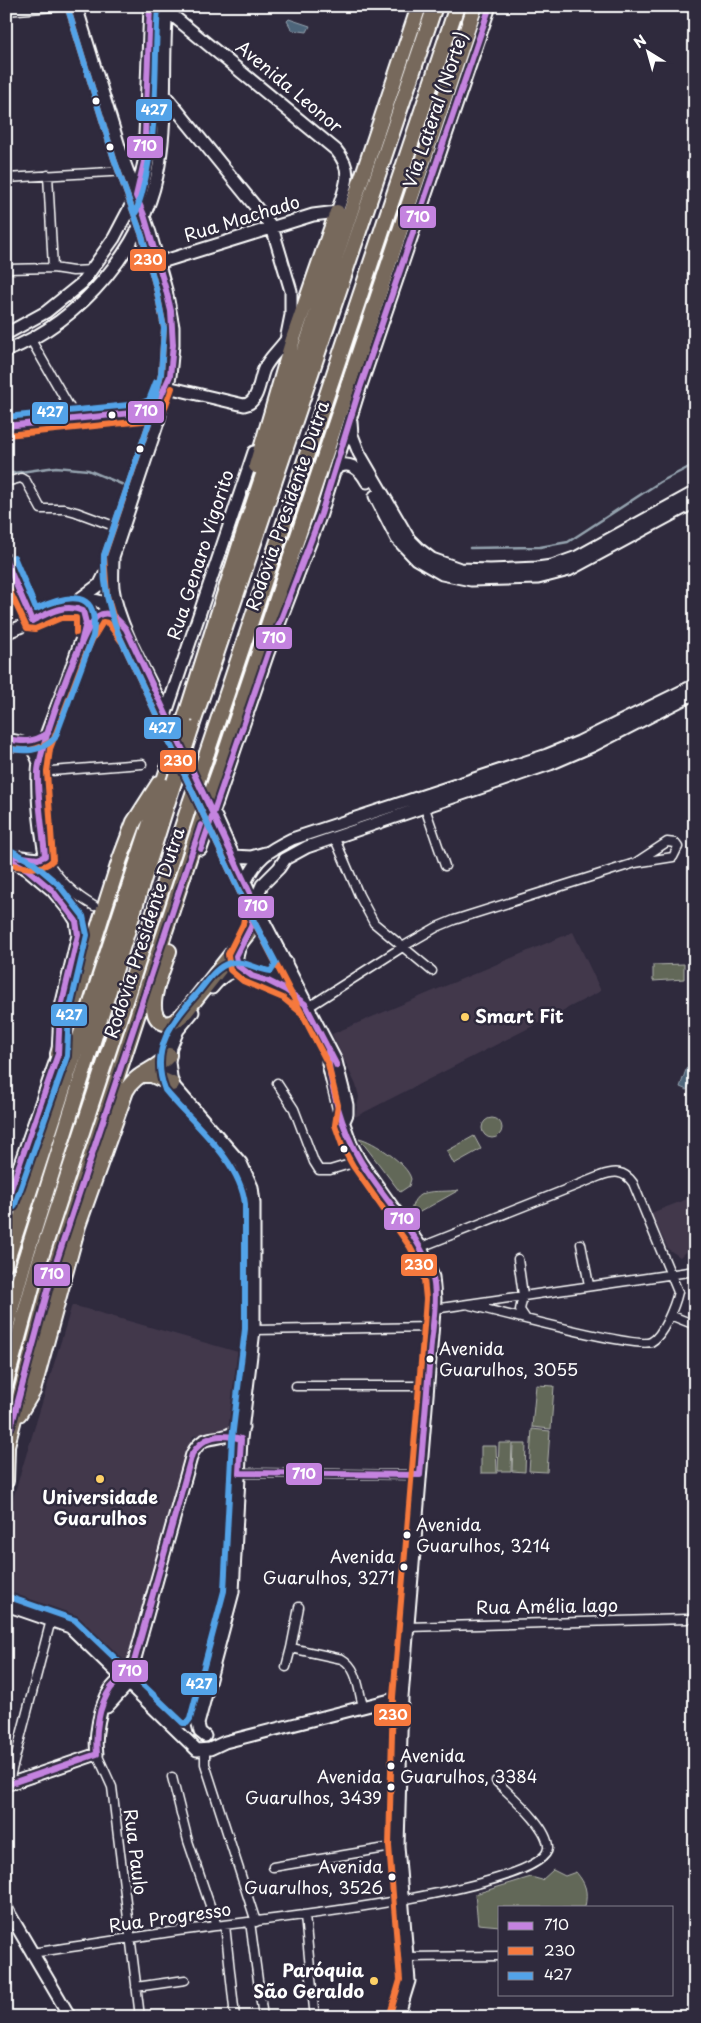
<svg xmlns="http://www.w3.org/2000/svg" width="701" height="2023" viewBox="0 0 701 2023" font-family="'Playpen Sans',sans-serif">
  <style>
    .built { fill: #42384c }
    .green { fill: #626759; stroke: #b0b3ac }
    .water { fill: #4e657a; stroke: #95a3af }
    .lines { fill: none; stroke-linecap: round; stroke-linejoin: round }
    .stream { stroke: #95a3af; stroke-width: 2.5 }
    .secondary-tunnel { stroke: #443f50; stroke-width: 11; stroke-dasharray: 11 5.5; stroke-linecap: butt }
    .street-casing { stroke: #fff; stroke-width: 11 }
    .secondary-casing { stroke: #fff; stroke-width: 15 }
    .highway-casing { stroke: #fff; stroke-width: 18 }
    .street { stroke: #2f2a3d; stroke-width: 8 }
    .secondary { stroke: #2f2a3d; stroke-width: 11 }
    .highway { stroke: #77695c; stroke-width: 14 }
    .highway-bridge-casing { stroke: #fff; stroke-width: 18; stroke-linecap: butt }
    .highway-bridge { stroke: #77695c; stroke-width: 14 }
    .bus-1-casing { stroke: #2f2a3d; stroke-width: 10 }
    .bus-2-casing { stroke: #2f2a3d; stroke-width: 10 }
    .bus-3-casing { stroke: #2f2a3d; stroke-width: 10 }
    .bus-1 { stroke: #c483df; stroke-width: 6 }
    .bus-2 { stroke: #f6793e; stroke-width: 6 }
    .bus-3 { stroke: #53a3e8; stroke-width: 6 }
    .bus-dot { fill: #fff; stroke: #2f2a3d; stroke-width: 2 }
    .poi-dot { fill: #ffd166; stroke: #2f2a3d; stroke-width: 2 }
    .labels { text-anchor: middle; stroke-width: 5; stroke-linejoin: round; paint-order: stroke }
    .bus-label { font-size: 17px; fill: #fff; stroke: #2f2a3d; text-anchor: start }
    .street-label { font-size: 18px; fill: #fff; stroke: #2f2a3d }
    .poi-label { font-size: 18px; font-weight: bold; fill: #fff; stroke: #2f2a3d; text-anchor: start }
    .line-badge { stroke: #2f2a3d; stroke-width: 2 }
    .badge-label { font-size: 14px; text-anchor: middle; font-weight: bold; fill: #fff }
  </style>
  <rect width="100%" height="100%" fill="#2f2a3d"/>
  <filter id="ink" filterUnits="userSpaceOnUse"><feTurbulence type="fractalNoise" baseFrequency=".02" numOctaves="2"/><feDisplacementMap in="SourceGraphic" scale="10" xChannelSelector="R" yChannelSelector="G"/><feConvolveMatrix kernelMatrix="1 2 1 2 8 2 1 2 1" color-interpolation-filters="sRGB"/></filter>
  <g filter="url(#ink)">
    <path class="built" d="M573,932L601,991L355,1117L359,1097L356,1085L332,1034Z
      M695,1196V1242L680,1257L668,1249L651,1213Z
      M72,1305L245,1354L238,1427L193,1436L125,1671L69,1620L6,1602V1521Z"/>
    <path class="green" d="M684,964V979L653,981V965Z
      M482 1128a10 10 0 1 1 20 0a10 10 0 1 1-20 0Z
      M474,1136L481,1149L454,1164L447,1151Z
      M359,1138C373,1141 408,1164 411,1179L409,1186L400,1192Z
      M459,1190L411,1217C411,1184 436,1194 459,1190Z
      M536,1385L554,1386L551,1429L532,1427Z
      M532,1429L550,1431L547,1472L529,1471Z
      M499,1443H512L511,1471H498Z
      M513,1444H526L525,1472L512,1471Z
      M481,1446H496L497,1473H481Z
      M553,1870L565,1876L576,1872C586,1884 588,1891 585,1907H500V1926L478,1924L475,1894L531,1877L542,1880Z"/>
    <path class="water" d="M289,19L310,26L307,32L292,30L287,21Z
      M687,1067L695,1070L687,1090L680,1087Z"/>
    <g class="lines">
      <path class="stream" d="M6,474L56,467L88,470L126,486
        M470,548L540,547L568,542L660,482L695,464"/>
      <path class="secondary-tunnel" d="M166,713L210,806"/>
      <g class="street-casing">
        <path id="street" d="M6,11L66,6
          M48,175L53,268
          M6,178L127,171
          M6,269L53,268L73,271L92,270
          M31,340L77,420
          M6,482L21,478L26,481L41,509H65L76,512L122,529
          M38,772L142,764
          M425,808L445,866
          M335,839L359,895L374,923L432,971
          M48,862C60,881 74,895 94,906
          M307,1008L404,946L437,927L454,920L635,863L673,857L678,847L675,843L667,842L635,863
          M277,1083L294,1109L314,1162L319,1170H330L360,1161
          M581,1244L589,1285
          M421,1247L600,1176C614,1171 624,1170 633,1183L678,1292C675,1305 663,1336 651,1342C637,1349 494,1311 470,1305
          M518,1259L523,1295L520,1310L526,1319
          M434,1309L695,1271
          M670,1315L695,1325
          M254,1330L433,1327
          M296,1386H428
          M239,1473L420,1475
          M299,1607L291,1648L342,1659C358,1668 358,1689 363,1706
          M407,1627L687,1619
          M286,1667L291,1648
          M205,1750V1764L256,1922
          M97,1754L112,1787L140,2017
          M172,1777L188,1841L217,1926
          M8,1785L51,1620
          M273,1867L398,1846
          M305,1916L314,2009
          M250,1922L263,2017
          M225,1925L235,2017
          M31,1953C92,1944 153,1934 215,1926C257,1921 545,1890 548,1848C549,1827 510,1795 496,1781
          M407,1957L500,1956
          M136,1987L185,1980"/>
      </g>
      <g class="secondary-casing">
        <path id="secondary" d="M76,6L122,156L150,233L166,290L173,327V345L170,376L158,422L113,557C113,567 112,578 113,588C118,626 149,678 166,713
          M164,94L272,227L291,291V315L285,345
          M158,263L313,215L337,212C345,187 355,172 336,150L166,10L164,6
          M6,334L46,312L82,283L114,238L136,196L144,162L150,6
          M6,351C81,321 146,246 159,165C168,113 162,59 167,6
          M167,387L244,405C259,403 259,380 264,369C269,358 279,350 286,340
          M351,422L352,435L359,453L409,539L419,549L432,559L460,569L490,570L537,568L552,566L577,557L695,492
          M6,426L141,413L156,407L161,395
          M334,471C347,457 361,470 367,482
          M375,496L397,539L416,559L442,574L471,580L538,578L569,570L695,502
          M6,560L32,621
          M81,598L100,584L110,564
          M64,608L79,609L83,611L86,618L85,631
          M6,633L86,598L99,601L115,616
          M166,713L254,452
          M6,739C25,743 32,743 39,763
          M216,817L256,906L336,1061L347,1105V1114L344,1121
          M201,849L268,653L321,514L358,394L490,6
          M6,855L38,859L45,856
          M233,856L251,857L265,853
          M6,858L27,869L52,890L71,913L76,921L78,935L60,1011L58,1054L6,1204
          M245,883C257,857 268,851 292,839L547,755L579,742L695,685
          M52,890C44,853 31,783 42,747C50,722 61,697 70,672C77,653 82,628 99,615L107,613L116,617
          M268,981C279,977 283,973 286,962
          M212,988C221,977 230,969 244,972
          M305,1004L286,990L244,972L236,961L239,949L253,921L258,894L262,885L279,868L285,859L307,847L550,764L592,746L695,693
          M193,1012L178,1030L171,1047L169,1062L172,1084L241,1163L252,1187L254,1203V1330L241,1439L233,1592L198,1724L200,1732L205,1736
          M328,1048V1064L339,1109L351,1144L360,1161L421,1247L433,1277L435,1299L402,1697L398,1846L409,1981L398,2017
          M6,1605L70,1627L197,1750L210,1749L225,1742L402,1697
          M107,1707L129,1683
          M6,1785L97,1754C94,1736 100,1706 110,1690C116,1681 125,1676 132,1669L192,1454C203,1434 210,1441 228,1435C233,1433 238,1430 243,1427
          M6,1908L70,2017"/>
      </g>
      <g class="highway-casing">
        <path id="highway" d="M256,466L293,339L337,212
          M185,718L243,535L419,6
          M191,729L435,6
          M207,753L457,6
          M221,766C304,512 392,260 475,6
          M169,951C164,967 141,1015 164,1023C173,1026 181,1016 187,1010L248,933
          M58,1054L120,859L134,822L159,783
          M141,1075H152L172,1084
          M6,1263L168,768
          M6,1328L23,1266L174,782
          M6,1382L37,1269L190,803
          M19,1414L33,1391L78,1226L126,1091C136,1072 156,1071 169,1055
          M6,1449L52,1275L202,819
          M6,1481L7,1447"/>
      </g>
      <use href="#street" class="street"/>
      <use href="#secondary" class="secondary"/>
      <use href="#highway" class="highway"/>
      <g class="highway-bridge-casing">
        <path id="highway-bridge" d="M177,741L185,718
          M174,782L191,729
          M190,803L207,753
          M202,819L221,766"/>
      </g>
      <use href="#highway-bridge" class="highway-bridge"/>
      <g class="bus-1-casing">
        <path id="bus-1" d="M6,426L151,411L156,407L170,376L173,345L171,311L166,290L144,215L136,196L144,162L150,6
          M6,561L32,621C48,613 65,603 83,611L86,623L81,643
          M6,739C23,742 33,743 48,733
          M201,849L268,653L321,514L358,394L490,6
          M6,855L38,859L45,856C43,830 37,797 38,772C39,749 82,626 98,616C110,608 119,621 126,629L256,906L251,927L236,956L238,966L252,976L268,981L286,990L305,1004L337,1066
          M6,858L27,869L52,890L76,921L78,935L60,1011L58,1054L6,1203
          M11,1427L52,1275L201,825
          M6,1785L97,1754C95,1733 98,1706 111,1688C117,1681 125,1675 132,1669L192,1454C204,1435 220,1433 241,1439L239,1473L420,1475C424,1431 427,1387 431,1343C433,1325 438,1292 432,1275C418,1231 383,1199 360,1160C342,1130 328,1082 328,1048"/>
      </g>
      <g class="bus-2-casing">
        <path id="bus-2" d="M68,9L114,159L142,236L157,292L164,328L161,374L150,420L104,556L107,595L118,633L248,910L328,1064L338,1105L335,1125L343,1148L353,1166L410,1247L420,1266L424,1279L426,1299L424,1326L393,1697L389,1846L400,1980L390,2014
          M7,435L143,421L163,413L172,388
          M6,583L27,628L35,629L61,618H76V633
          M6,748C25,752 37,751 53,740
          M6,864C21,866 41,873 53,860L47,772L50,749L84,658L92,640L103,622L108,623L121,641
          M247,904L243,924L228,954L230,970L243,981L283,998L300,1012"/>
      </g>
      <g class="bus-3-casing">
        <path id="bus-3" d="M136,212C160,143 153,78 158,6
          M6,417L139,404L149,400L156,382
          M6,748C25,752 41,752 55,738L93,636C100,588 68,594 36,609L14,557
          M10,850L32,862L58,884L83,916L87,935L69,1012L67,1056L14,1207
          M9,1597L75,1620L183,1723H187L190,1719L224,1591L232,1439L245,1329V1204C240,1160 193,1124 165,1090C149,1048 173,1021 199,991C208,980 216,967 230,963C245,960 257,970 271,971L276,963L248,910L118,633C108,608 103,582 104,555L150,420L161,374L164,328L157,292L142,236L114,159L68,9"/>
      </g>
      <use href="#bus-1" class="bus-1"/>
      <use href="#bus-2" class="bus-2"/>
      <use href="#bus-3" class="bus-3"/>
    </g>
  </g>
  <g class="bus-dot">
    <circle cx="96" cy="101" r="4.5"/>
    <circle cx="110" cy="147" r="4.5"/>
    <circle cx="112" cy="415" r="4.5"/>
    <circle cx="140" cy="449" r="4.5"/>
    <circle cx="344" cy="1149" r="4.5"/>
    <circle cx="430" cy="1359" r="4.5"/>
    <circle cx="407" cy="1535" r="4.5"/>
    <circle cx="404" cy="1567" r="4.5"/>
    <circle cx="391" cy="1766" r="4.5"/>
    <circle cx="391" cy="1787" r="4.5"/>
    <circle cx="392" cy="1877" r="4.5"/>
  </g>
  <g class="poi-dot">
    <circle cx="465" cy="1017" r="5"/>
    <circle cx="100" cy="1479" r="5"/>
    <circle cx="374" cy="1981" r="5"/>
  </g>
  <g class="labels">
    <g class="bus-label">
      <text x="439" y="1355">Avenida<tspan x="439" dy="21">Guarulhos, 3055</tspan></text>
      <text x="416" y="1531">Avenida<tspan x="416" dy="21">Guarulhos, 3214</tspan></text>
      <text x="395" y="1563" text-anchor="end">Avenida<tspan x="395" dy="21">Guarulhos, 3271</tspan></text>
      <text x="400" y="1762">Avenida<tspan x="400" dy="21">Guarulhos, 3384</tspan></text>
      <text x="382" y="1783" text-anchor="end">Avenida<tspan x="382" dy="21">Guarulhos, 3439</tspan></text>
      <text x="383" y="1873" text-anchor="end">Avenida<tspan x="383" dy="21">Guarulhos, 3526</tspan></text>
    </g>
    <g class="street-label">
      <text transform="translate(289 87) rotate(40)" y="6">Avenida Leonor</text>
      <text transform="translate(436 110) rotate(-71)" y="6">Via Lateral (Norte)</text>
      <text transform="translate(242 219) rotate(-17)" y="6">Rua Machado</text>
      <text transform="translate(288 506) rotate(-71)" y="6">Rodovia Presidente Dutra</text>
      <text transform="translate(201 555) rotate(-72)" y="6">Rua Genaro Vigorito</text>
      <text transform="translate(145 933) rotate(-72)" y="6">Rodovia Presidente Dutra</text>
      <text transform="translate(547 1607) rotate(-1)" y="6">Rua Amélia lago</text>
      <text transform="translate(135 1852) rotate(83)" y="6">Rua Paulo</text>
      <text transform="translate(170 1918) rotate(-8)" y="6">Rua Progresso</text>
    </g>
    <g class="poi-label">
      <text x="475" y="1023">Smart Fit</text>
      <text x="100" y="1504" text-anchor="middle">Universidade<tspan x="100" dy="21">Guarulhos</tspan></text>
      <text x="364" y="1977" text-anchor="end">Paróquia<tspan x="364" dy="21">São Geraldo</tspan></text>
    </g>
  </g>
  <g class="line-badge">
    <rect x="135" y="98" width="38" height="24" rx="5" fill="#53a3e8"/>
    <rect x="126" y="135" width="38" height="24" rx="5" fill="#c483df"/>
    <rect x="399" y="205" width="38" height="24" rx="5" fill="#c483df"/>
    <rect x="129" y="248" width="38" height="24" rx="5" fill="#f6793e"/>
    <rect x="127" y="400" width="38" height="24" rx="5" fill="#c483df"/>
    <rect x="31" y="401" width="38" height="24" rx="5" fill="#53a3e8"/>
    <rect x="255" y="626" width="38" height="24" rx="5" fill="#c483df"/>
    <rect x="143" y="716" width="39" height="24" rx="5" fill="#53a3e8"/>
    <rect x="159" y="749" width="38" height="24" rx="5" fill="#f6793e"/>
    <rect x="237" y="895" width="38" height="24" rx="5" fill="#c483df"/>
    <rect x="50" y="1003" width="38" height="24" rx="5" fill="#53a3e8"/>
    <rect x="383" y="1207" width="38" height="24" rx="5" fill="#c483df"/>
    <rect x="400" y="1253" width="38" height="24" rx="5" fill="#f6793e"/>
    <rect x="33" y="1263" width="38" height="24" rx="5" fill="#c483df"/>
    <rect x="285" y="1462" width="38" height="24" rx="5" fill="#c483df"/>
    <rect x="111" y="1659" width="38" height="24" rx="5" fill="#c483df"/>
    <rect x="180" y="1672" width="38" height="24" rx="5" fill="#53a3e8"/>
    <rect x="373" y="1703" width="39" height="24" rx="5" fill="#f6793e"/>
  </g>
  <g class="badge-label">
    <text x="154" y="115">427</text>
    <text x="145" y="151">710</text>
    <text x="418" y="222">710</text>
    <text x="148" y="265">230</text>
    <text x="146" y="416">710</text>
    <text x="50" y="417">427</text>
    <text x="274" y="643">710</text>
    <text x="162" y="733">427</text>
    <text x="178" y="766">230</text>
    <text x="256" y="911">710</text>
    <text x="69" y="1020">427</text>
    <text x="402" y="1224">710</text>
    <text x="419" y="1270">230</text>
    <text x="52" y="1279">710</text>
    <text x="304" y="1479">710</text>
    <text x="130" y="1676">710</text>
    <text x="199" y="1689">427</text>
    <text x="393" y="1720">230</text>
  </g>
  <rect width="701" height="2023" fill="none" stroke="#2f2a3d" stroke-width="25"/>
  <rect x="12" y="12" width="676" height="1998" fill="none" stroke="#fff" stroke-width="2" filter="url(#ink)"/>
  <rect x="498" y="1906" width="175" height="90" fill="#2f2a3d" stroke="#827f8b"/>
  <rect x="508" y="1922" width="25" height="8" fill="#c483df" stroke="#827f8b"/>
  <text x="544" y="1930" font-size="15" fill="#ffffff">710</text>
  <rect x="508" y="1947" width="25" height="8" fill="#f6793e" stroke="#827f8b"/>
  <text x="544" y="1956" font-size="15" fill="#ffffff">230</text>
  <rect x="508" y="1972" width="25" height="8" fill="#53a3e8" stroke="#827f8b"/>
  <text x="544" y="1980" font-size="15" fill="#ffffff">427</text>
  <g transform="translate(648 52) rotate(323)" stroke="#2f2a3d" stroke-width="4" paint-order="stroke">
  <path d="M0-4L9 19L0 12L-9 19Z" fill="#ffffff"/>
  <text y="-8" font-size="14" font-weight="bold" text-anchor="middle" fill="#ffffff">N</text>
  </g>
</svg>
